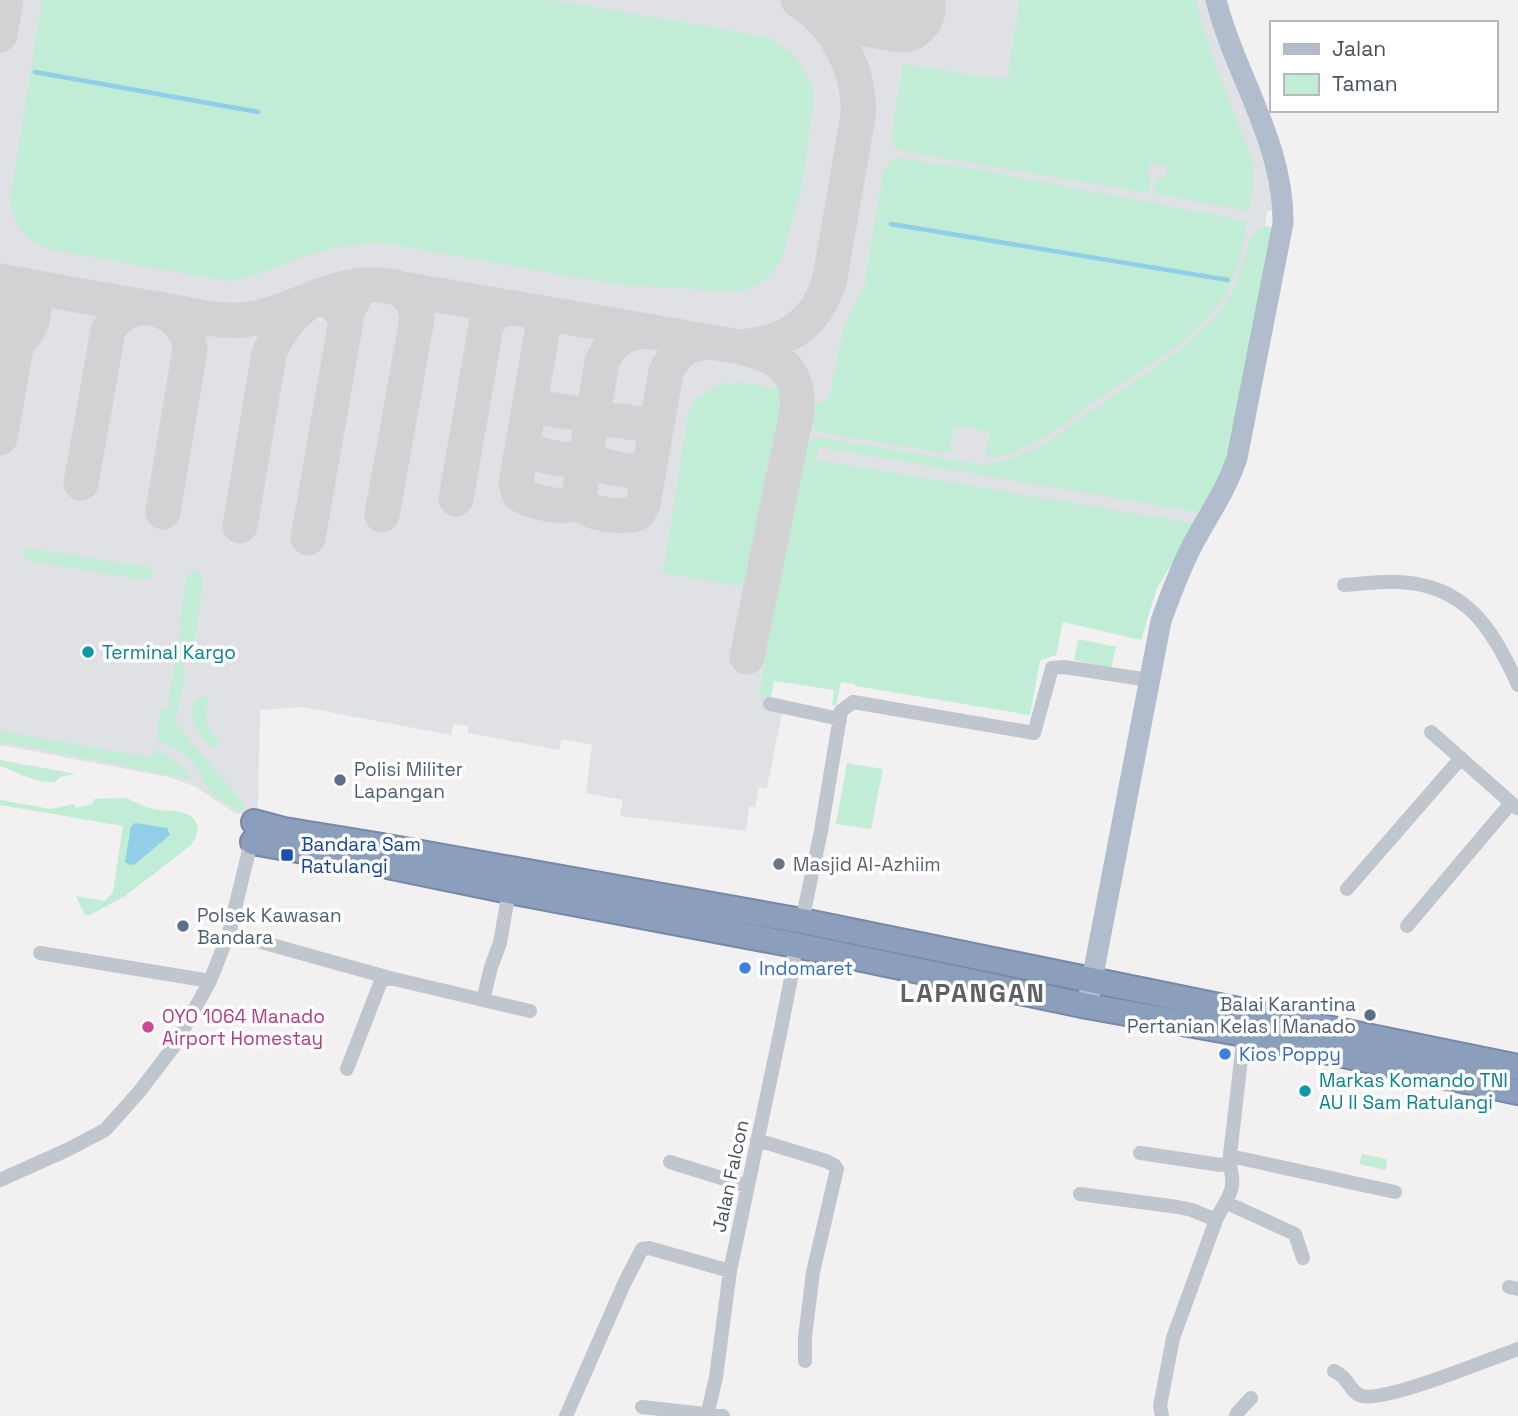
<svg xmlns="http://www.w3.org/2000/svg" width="1518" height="1416" viewBox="0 0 1518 1416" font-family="'Space Grotesk',sans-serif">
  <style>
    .airport { fill: #dfe1e4 }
    .green { fill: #c1edd6 }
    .water { fill: #91cee8 }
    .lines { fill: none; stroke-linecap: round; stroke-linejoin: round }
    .stream { stroke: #91cee8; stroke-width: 4.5 }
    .taxiway { stroke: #d2d2d5; stroke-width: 35 }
    .runway { stroke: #d2d2d5; stroke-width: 89 }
    .highway-casing { stroke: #7689a8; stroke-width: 28 }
    .street { stroke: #bfc6ce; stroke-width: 14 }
    .primary { stroke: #b1bdcd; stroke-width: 21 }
    .highway { stroke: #8b9ebc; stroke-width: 24 }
    .culture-dot { fill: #0f9aa8; stroke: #fff; stroke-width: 2.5 }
    .service-dot { fill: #5c6f8a; stroke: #fff; stroke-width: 2.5 }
    .transit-dot { fill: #1a4fb4; stroke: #fff; stroke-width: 2.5 }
    .worship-dot { fill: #6b7280; stroke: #fff; stroke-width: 2.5 }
    .shop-dot { fill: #3f7fe0; stroke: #fff; stroke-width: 2.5 }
    .hotel-dot { fill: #d1479c; stroke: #fff; stroke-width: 2.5 }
    .labels { text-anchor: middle; stroke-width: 7; stroke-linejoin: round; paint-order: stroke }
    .culture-label { font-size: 19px; fill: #0d838f; stroke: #fff; text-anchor: start }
    .service-label { font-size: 19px; fill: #4e5e75; stroke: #fff; text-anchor: start }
    .transit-label { font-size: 19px; fill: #164399; stroke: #fff; text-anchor: start }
    .worship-label { font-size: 19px; fill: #5b616d; stroke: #fff; text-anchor: start }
    .shop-label { font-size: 19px; fill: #366cbe; stroke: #fff; text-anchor: start }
    .hotel-label { font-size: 19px; fill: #b23c85; stroke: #fff; text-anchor: start }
    .street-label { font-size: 19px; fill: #49515c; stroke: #fff }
    .district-label { font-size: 26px; font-weight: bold; letter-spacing: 2px; fill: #5d6064; stroke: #fff }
  </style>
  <rect width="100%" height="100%" fill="#f2f0f0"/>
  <path class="airport" d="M0,0H1208L1262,145L1275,211H1267L1230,455L1180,550L774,677L770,700L782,713L767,788L759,787L755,807L749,806L746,831L620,816L623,800L586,793L592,745L562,739L559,750L468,733V726L454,724L451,735L302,707L261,710L260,713L258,806L256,812L248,815L235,813L196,787L169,777L0,745Z"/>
  <path class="green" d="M42,0H550L768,37L795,56L807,76L813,89V107L801,189L782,257L772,273L761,282L746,290L727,291L622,285L384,243C352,242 323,249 294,260C271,269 250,279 226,281L49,249C24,238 14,227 10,200Z
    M1020,0H1196L1198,9L1211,52L1252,161L1254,181L1249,211L1155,194L1157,178L1163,179L1164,176H1166L1167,166L1149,163L1147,173L1151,174L1148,193L902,151L894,147L891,135L903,64L999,79L1007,77Z
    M898,158L985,171L1247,221C1242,250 1237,281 1218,305C1187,346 1138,371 1097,400C1072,417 1048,437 1021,449C1009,455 998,458 985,457L990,432L954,425L949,451L944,453L819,432L809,423L808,413C814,401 824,404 830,395L843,329L864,287L883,172L889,163Z
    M1267,226L1271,228L1272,231L1230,455L1203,513L819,447L816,460L1196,524L1157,588L1141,640L1063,622L1056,655L1040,660L1030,715L855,686V684L841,682L836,706L832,705L834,690L774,681L771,697L759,695L799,466L805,445L816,438H824L983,465L1008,460L1040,447L1179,351L1216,317L1230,297L1238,280L1250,239L1260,227Z
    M736,382L778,388L781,392L783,399L750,583L744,587L661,572L662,567H664L688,415L696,399L721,383L735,384Z
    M27,549H33L148,567L153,574L150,578L146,580L31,561L26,559L23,553Z
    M198,571L201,574L203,580L193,654L186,653L183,676H185L176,719L177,725L182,731L244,804V807L241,811L233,808L209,791L196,766L182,752L176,750L156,739L161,708H167L182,624L179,623L187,576L191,572Z
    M1078,639L1116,647L1111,668L1074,660Z
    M200,696L209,697C206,717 202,725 218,739L216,749C200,738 190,724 192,704Z
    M0,731L153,758L155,749C171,756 182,766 193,780L127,767L126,764H117L0,742Z
    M0,760L76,774L60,777C58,779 57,781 56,781C45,787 12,770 0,766Z
    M847,763L883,769L871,829L836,824Z
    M127,798C135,802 144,807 153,809C167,812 192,808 197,825C199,833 195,840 190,846L125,896L90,915H85L76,896L105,901L113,892L123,826L0,805V800L51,809L73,804L76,808L92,804L94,799Z
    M1362,1154L1387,1159L1386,1170L1359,1164Z"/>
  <path class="water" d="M135,823L167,828L170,835L135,864L130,865L125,862L131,826Z"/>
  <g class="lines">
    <path class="stream" d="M35,72L258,112
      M891,224L1228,280"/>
    <path class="taxiway" d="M0,35L6,0
      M0,281C54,291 108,301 163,310C188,314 216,322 242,320C290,316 330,281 380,285L740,347C778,356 800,368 797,411L747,657
      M156,309C176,316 188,329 190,350L163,512
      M531,311C539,314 542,319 543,327L516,483L519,494C527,501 555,506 565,506C572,505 576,501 579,495L602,362C611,341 625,332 647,331
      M740,347C787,343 817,324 830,278L858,116C861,72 836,23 798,0
      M531,394L533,399L542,408L581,414L587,413L595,404L599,415L608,419L647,425L652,423L658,415
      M0,438L17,343L9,324L10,311L16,297L26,286C40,306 34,328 17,343
      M524,438L527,448C535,455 569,463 579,458C584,456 584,454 587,450C588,455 588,456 592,460C597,466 630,472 638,471C645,470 648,465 651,460
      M81,483L108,331C117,315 128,309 145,307
      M579,495C580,500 580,502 583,506C592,515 627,518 638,513L643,504L666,372C675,352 688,343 709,342
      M456,499L486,326L494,313L510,307
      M382,515L417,319C416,302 408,294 394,286
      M240,526L269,354C279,328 294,310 318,297C332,300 340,308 346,321
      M308,538L346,321L348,308L354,299"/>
    <path class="runway" d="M856,0L901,8"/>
    <g class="highway-casing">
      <path id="highway" d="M254,822L284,830L382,846L802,921L1518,1067
        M253,842L378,864L509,891L795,945L1087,1006L1244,1034L1518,1092"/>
    </g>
    <path class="street" d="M1344,585C1362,584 1381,581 1399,582C1466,585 1493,629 1518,685
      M770,704L840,719
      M1431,732L1517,808
      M1347,889L1461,758
      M802,921L821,831L841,711L853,702L1034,733L1052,668L1064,667L1149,680
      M1407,926L1511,803
      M229,933L390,978
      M40,953L210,981
      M483,1000L530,1011
      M347,1069L381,981L390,978L483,1000L491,967L500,943L509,891
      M757,1140L826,1161L834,1165L837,1169L813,1272L805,1337V1361
      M1140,1153L1221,1165L1229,1163L1244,1034
      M1230,1156L1395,1192
      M670,1162L747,1186
      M0,1180L67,1150L105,1130L139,1092L175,1045L210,981L229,933L253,834
      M1080,1194L1178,1207L1192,1210L1216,1220L1173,1338L1160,1406L1162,1416
      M1227,1203L1295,1234L1303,1258
      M1216,1220C1227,1197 1238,1191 1229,1163
      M1509,1287L1518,1289
      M1334,1371C1336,1372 1342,1376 1343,1377C1350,1384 1352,1393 1362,1396C1387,1402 1489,1359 1518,1349
      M642,1407L723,1416
      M566,1416L624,1284L642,1249L649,1248L730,1271
      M707,1416L716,1377L730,1271L782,1024L793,968L795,945
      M1236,1416L1237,1413L1251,1398"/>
    <path class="primary" d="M1087,1006L1161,621C1171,593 1181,566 1195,540C1210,513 1227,488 1237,458L1283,223C1284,143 1235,75 1216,0"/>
    <use href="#highway" class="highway"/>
  </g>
  <g class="culture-dot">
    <circle cx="88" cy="652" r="7"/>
    <circle cx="1305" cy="1091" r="7"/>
  </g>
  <g class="service-dot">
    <circle cx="340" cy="780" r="7"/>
    <circle cx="183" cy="926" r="7"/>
    <circle cx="1370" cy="1015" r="7"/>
  </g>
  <rect class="transit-dot" x="280" y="848" width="14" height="14" rx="3.5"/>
  <circle class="worship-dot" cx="779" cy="864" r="7"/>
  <g class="shop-dot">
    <circle cx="745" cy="968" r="7"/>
    <circle cx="1225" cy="1054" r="7"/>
  </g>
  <circle class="hotel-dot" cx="148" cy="1027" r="7"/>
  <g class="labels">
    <g class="culture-label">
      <text x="102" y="659">Terminal Kargo</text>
      <text x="1319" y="1087">Markas Komando TNI<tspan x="1319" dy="22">AU II Sam Ratulangi</tspan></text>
    </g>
    <g class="service-label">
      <text x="354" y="776">Polisi Militer<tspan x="354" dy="22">Lapangan</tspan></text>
      <text x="197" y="922">Polsek Kawasan<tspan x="197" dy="22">Bandara</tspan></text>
      <text x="1356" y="1011" text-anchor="end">Balai Karantina<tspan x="1356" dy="22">Pertanian Kelas I Manado</tspan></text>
    </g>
    <g class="transit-label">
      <text x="301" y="851">Bandara Sam<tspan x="301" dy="22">Ratulangi</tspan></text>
    </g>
    <g class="worship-label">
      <text x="793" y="871">Masjid Al-Azhiim</text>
    </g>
    <g class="shop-label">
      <text x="759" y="975">Indomaret</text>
      <text x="1239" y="1061">Kios Poppy</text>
    </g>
    <g class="hotel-label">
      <text x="162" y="1023">OYO 1064 Manado<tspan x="162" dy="22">Airport Homestay</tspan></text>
    </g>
    <g class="street-label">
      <text transform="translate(730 1176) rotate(-78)" y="7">Jalan Falcon</text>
    </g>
    <g class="district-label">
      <text x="973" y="1002">LAPANGAN</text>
    </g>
  </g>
  <rect x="1270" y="21" width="228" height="91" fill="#ffffff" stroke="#b6b9be" stroke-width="2"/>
  <rect x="1284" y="44" width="35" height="10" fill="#b1bdcd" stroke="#b6b9be" stroke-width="2"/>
  <text x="1332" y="56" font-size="21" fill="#49515c">Jalan</text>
  <rect x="1284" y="74" width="35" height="21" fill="#c1edd6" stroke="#b6b9be" stroke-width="2"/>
  <text x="1332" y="91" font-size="21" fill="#49515c">Taman</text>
</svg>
